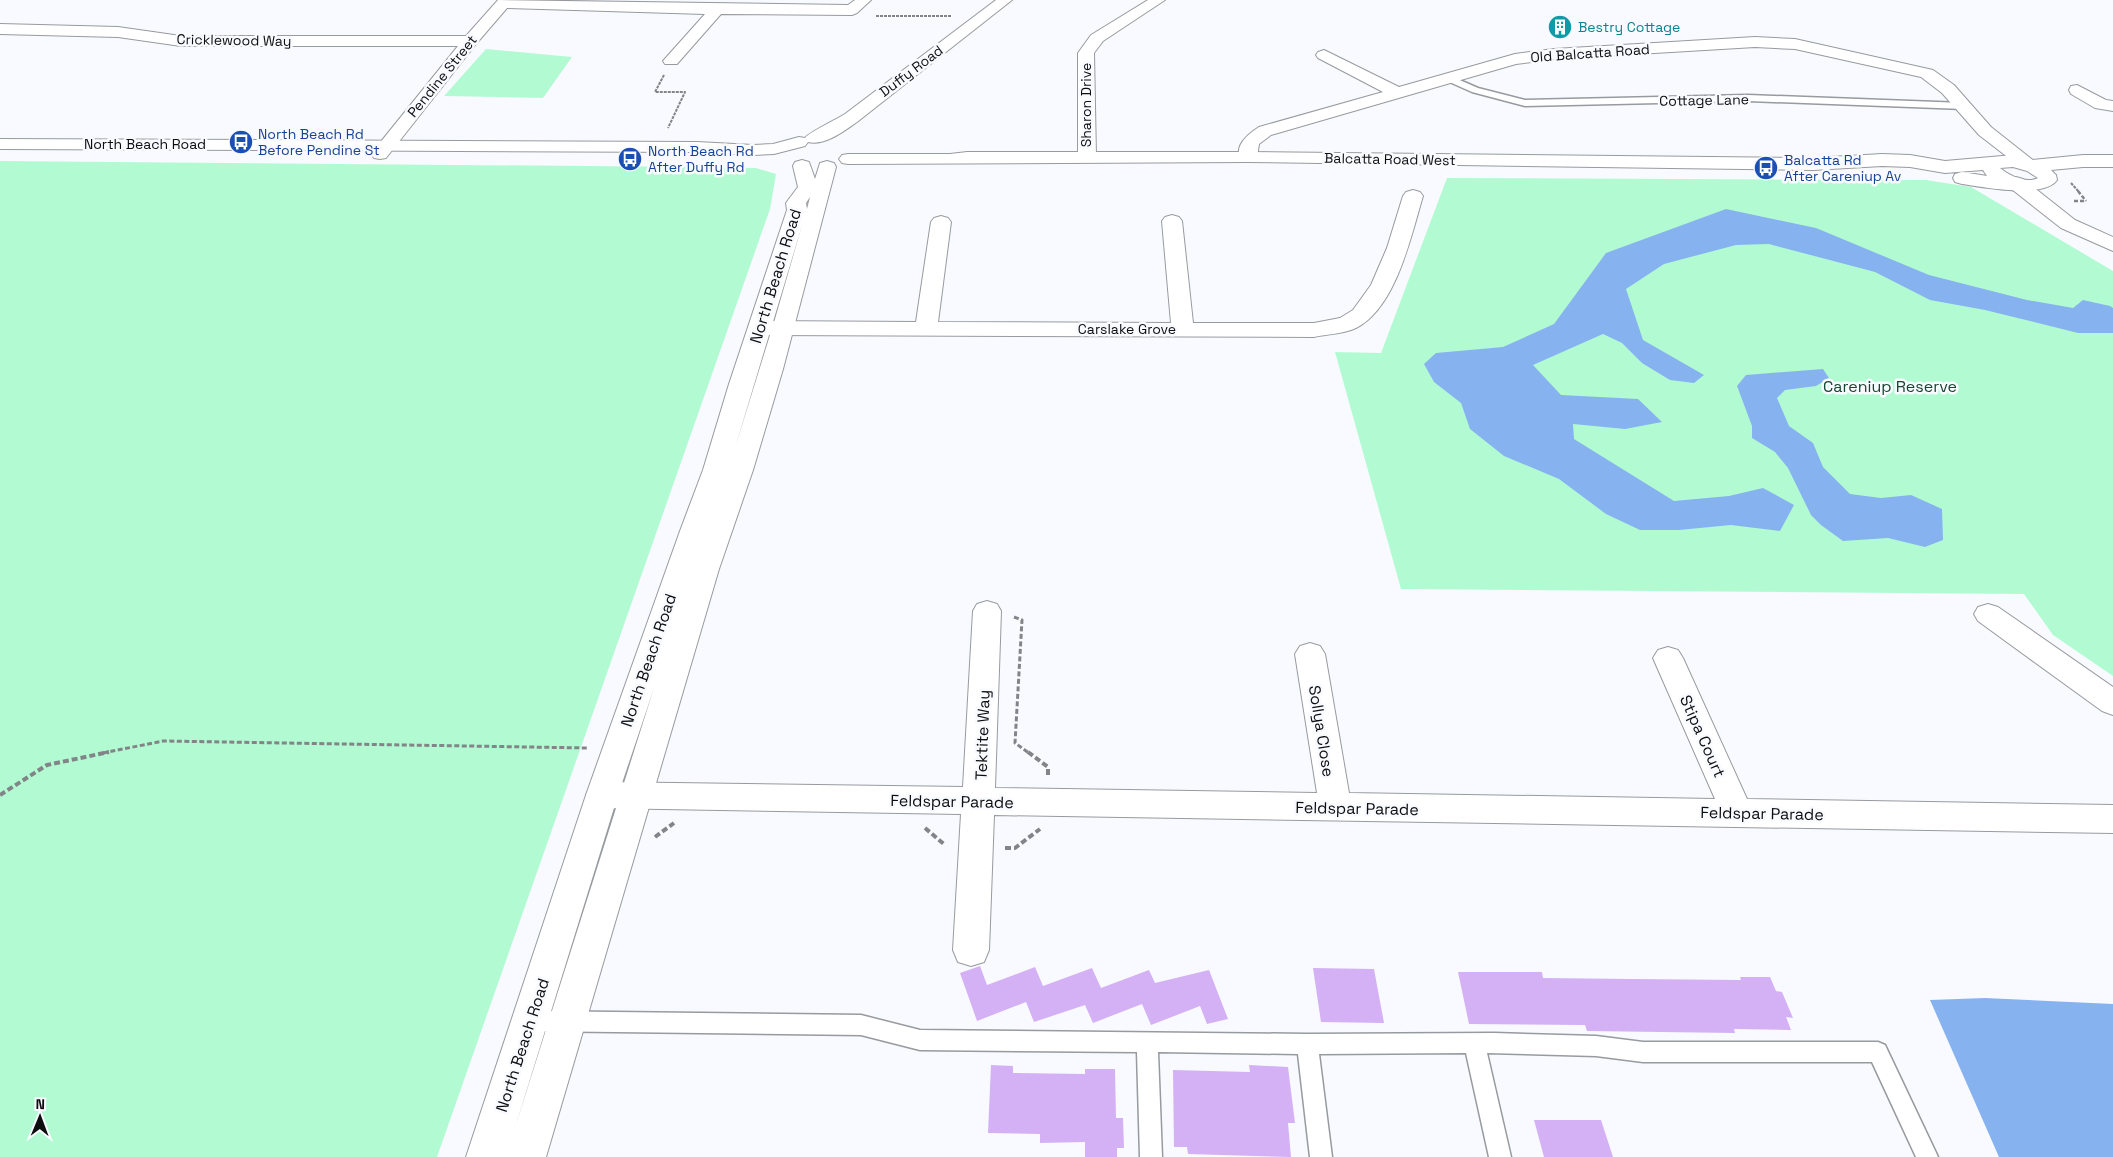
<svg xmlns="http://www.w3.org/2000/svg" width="2113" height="1157" viewBox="0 0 2113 1157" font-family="'Space Grotesk',sans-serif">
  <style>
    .green { fill: #b2fbd2 }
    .water { fill: #87b2f0 }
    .building { fill: #d4b1f5 }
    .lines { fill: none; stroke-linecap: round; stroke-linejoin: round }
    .lane-casing { stroke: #979a9e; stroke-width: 3 }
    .street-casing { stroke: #979a9e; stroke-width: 2 }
    .secondary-casing { stroke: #979a9e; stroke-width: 2 }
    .path-far3 { stroke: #828487; stroke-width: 2; stroke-dasharray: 3 1; stroke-linecap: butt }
    .path-far2 { stroke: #828487; stroke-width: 2.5; stroke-dasharray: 4 2; stroke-linecap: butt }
    .path-far1 { stroke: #828487; stroke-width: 3; stroke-dasharray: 5 2.5; stroke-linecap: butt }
    .path { stroke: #828487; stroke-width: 4; stroke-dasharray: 6 3; stroke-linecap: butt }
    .lane { fill: #fff; fill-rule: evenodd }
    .street { fill: #fff; fill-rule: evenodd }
    .secondary { fill: #fff; fill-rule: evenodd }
    .labels { text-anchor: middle; stroke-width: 5; stroke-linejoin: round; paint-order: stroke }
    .far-culture-label { font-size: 14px; fill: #0d838f; stroke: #f8faff; text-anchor: start }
    .far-street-label { font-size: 14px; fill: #0c0d0e; stroke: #f8faff }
    .far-transit-label { font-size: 14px; fill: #164399; stroke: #f8faff; text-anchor: start }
    .street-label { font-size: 16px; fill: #0c0d0e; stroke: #f8faff }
    .park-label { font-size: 16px; fill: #18452f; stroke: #f8faff }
  </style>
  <rect width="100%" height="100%" fill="#f8faff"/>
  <path class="green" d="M486,49L572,57L543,98L444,96Z
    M0,161L697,167L756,168L776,174L770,209L437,1157H0Z
    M1447,178L1926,180L1971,187L2113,271V676L2053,635L2024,594L1401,589L1335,352L1381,353Z"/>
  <path class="water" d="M1726,209L1816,228L1929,275L2027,300L2073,308L2083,300L2110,306L2113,308V333H2078L1985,310L1930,300L1875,272L1769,244L1736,245L1664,264L1626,289L1643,340L1704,375L1694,383L1670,380L1642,363L1622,343L1603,334L1533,365L1561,395L1638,399L1662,422L1625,429L1573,424L1574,439L1674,501L1729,496L1763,488L1794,505L1780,531L1731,525L1679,530H1640L1606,514L1559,479L1504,456L1470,429L1461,403L1434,382L1424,364L1436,353L1503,347L1554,324L1606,253Z
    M1823,369L1829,378L1816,386L1785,390L1777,398L1789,426L1813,443L1823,467L1850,494L1881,498L1911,495L1942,509L1943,540L1925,547L1888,538L1843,541L1821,525L1811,515L1788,468L1775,452L1752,438V426L1737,386L1746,375Z
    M1985,998L2113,1004V1157H1999L1930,1000Z"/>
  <path class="building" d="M980,966L987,985L1035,967L1043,986L1092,968L1101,988L1149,970L1155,983L1209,970L1228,1019L1207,1024L1200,1006L1151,1025L1142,1004L1093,1023L1085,1005L1034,1022L1026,1002L977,1021L960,973Z
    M1313,968L1374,969L1384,1023L1321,1022Z
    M1458,972H1542L1543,978L1632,979L1741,980L1740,977H1770L1776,991L1782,992L1793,1018L1786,1017L1791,1030L1734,1029L1735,1033L1587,1031L1585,1025L1469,1024Z
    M991,1065L1013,1066V1073L1085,1074V1069H1115L1116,1118H1123L1124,1148H1117V1157H1085V1142L1040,1143V1134L988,1133Z
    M1249,1065L1288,1067L1295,1123H1288L1291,1157L1188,1154L1187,1147H1174L1173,1070L1250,1072Z
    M1534,1120H1601L1613,1157H1544Z"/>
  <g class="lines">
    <g class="lane-casing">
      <path id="lane" d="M1448,75L1478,88L1525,100L1748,95L1964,103L1969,106L1964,109L1748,101L1525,106L1472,92L1445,80V76Z
        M530,1011L861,1015L920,1030L1307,1034L1494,1033L1596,1036L1643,1042H1878L1885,1045L1938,1157H1916L1872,1062H1643L1596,1056L1487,1053L1511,1157H1489L1466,1053L1319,1054L1332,1157H1310L1298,1054L1158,1052L1162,1157H1140L1137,1052L920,1050L861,1035L530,1031L523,1028L520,1021L523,1014Z"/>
    </g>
    <g class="street-casing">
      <path id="street" d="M498,0L848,5L855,0H871L857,13L852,15L721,14L677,64H665L663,61L705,14L507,8L476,44L386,158L380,159L374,158L371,154L458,46H181L118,37L0,34V24L118,27L181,36H466Z
        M1148,0H1165L1103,41L1094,53L1096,157L1093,161L1087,162L1081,161L1078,157V53L1091,35Z
        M1755,37L1795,39L1933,70L1954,85L1991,127L2039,165L2037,169L2030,171L2023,169L1979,135L1942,93L1921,77L1795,49L1755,47L1554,59L1516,64L1271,135L1259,144L1257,157L1254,161L1248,162L1242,161C1232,147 1248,134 1259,127L1383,92L1318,58L1316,55L1318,52L1324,50L1399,87L1515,54L1554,49Z
        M2077,85L2106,100L2113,101V111L2095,108L2071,94L2069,90L2071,86Z
        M2016,177L2023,179L2075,220L2113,237V251L2061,228L2009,187L2007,183L2009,179Z
        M1413,190L1420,192L1423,196C1411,236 1396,308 1356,328C1343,334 1327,334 1314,337L759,335L751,333L748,328L751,323L759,321L916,322L931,222L934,218L941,216L948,218L951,222L938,322L1171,323L1162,221L1165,217L1172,215L1179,217L1182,221L1193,323H1314L1340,318L1353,310L1371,285L1387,248L1403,196L1406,192Z
        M987,601L997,604L1001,611L995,788L1317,793L1295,654L1300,646L1310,643L1320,646L1325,654L1349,793L1715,799L1653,658L1658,650L1668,647L1678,650L1683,658L1747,799L2113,805V833L994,815L989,950L984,962L971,966L958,962L953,950L961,814L602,808L591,804L586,795L591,786L602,782L963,787L973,611L977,604Z
        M1988,604L1998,607L2113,687V715L2102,711L1978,621L1974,614L1978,607Z"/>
    </g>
    <g class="secondary-casing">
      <path id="secondary" d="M996,0H1012L857,122C844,131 825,146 808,142L805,146L774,154L753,155L697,152L0,149V139L697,142L753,145L773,144L799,137L805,138C808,133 837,119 845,114Z
        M967,152H1248L1813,158L1882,154L1910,155L1945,161L2014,155L2032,160L2083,155H2113V167H2083L2051,170L2056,175L2057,180C2044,199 1983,187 1962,184L1955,182L1953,178L1955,174L1962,172L1987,176L1983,170L1945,173L1910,167L1882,166L1813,170L1248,162L848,164L842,163L839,159L842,155L848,154H950ZM2013,167L2027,171L2038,178C2026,184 2010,176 2000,168Z
        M802,160L809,162L815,179L820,163L827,161L834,163L836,167L783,369L753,470L719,569L546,1157H466L586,795L680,531L703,470L729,384L787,210L786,203L798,187L793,166L795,162ZM810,197L807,209L806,203ZM803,222L775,319L735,448ZM654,688L514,1131L618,795Z"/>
    </g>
    <path class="path-far3" d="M876,16H952
      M664,75L655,92H685L668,128
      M2071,183L2079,192"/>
    <path class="path-far2" d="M2078,191L2086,201
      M2074,201H2086"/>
    <path class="path-far1" d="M1014,617L1022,620L1015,743L1029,753
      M103,753L163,741L589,748"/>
    <path class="path" d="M1028,752L1048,767V777
      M0,795L47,765L109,752
      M925,828L945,845
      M655,837L674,823
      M1005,848H1015L1040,829"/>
    <use href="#lane" class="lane"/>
    <use href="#street" class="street"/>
    <use href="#secondary" class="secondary"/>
  </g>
  <defs>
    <g id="building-disc" transform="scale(1.25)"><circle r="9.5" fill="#0f9aa8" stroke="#f8faff"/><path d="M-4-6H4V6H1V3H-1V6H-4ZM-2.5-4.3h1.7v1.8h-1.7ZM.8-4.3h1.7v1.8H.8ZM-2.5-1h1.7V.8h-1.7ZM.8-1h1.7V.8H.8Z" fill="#fff"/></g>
    <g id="bus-disc" transform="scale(1.25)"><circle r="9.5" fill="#1a4fb4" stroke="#f8faff"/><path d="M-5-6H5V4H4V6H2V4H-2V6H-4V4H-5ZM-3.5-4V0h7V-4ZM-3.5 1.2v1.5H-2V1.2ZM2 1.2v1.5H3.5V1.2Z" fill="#fff"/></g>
  </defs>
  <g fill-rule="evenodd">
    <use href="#building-disc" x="1560" y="27"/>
    <use href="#bus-disc" x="241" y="142"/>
    <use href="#bus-disc" x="630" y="159"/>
    <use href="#bus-disc" x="1766" y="168"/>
  </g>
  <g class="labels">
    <g class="far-culture-label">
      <text x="1578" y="32">Bestry Cottage</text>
    </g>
    <g class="far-street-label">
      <text transform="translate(234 40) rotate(1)" y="5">Cricklewood Way</text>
      <text transform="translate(1590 53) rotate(-4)" y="5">Old Balcatta Road</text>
      <text transform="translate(911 71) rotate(-37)" y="5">Duffy Road</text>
      <text transform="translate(442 76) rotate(-51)" y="5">Pendine Street</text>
      <text transform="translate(1704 100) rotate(-1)" y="5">Cottage Lane</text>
      <text transform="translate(1086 105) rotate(-90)" y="5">Sharon Drive</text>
      <text x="145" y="149">North Beach Road</text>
      <text transform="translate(1390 159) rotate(1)" y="5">Balcatta Road West</text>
      <text x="1127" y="334">Carslake Grove</text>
    </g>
    <g class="far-transit-label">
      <text x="258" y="139">North Beach Rd<tspan x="258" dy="16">Before Pendine St</tspan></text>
      <text x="648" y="156">North Beach Rd<tspan x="648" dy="16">After Duffy Rd</tspan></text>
      <text x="1784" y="165">Balcatta Rd<tspan x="1784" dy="16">After Careniup Av</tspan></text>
    </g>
    <g class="street-label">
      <text transform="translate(775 276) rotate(-73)" y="6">North Beach Road</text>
      <text transform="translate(648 660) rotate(-71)" y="6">North Beach Road</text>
      <text transform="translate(1322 731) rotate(81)" y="6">Sollya Close</text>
      <text transform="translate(982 735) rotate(-88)" y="6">Tektite Way</text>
      <text transform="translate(1703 736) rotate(66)" y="6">Stipa Court</text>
      <text transform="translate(952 801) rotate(1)" y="6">Feldspar Parade</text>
      <text transform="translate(1357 808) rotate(1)" y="6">Feldspar Parade</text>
      <text transform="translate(1762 813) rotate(1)" y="6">Feldspar Parade</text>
      <text transform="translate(522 1045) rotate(-72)" y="6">North Beach Road</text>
    </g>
    <g class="park-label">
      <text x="1890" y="392">Careniup Reserve</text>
    </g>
  </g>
  <g transform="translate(40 1117) rotate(1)" stroke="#f8faff" stroke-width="4" paint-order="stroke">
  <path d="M0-4L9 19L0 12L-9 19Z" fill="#0c0d0e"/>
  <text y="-8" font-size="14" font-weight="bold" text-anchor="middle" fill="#0c0d0e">N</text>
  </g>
</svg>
